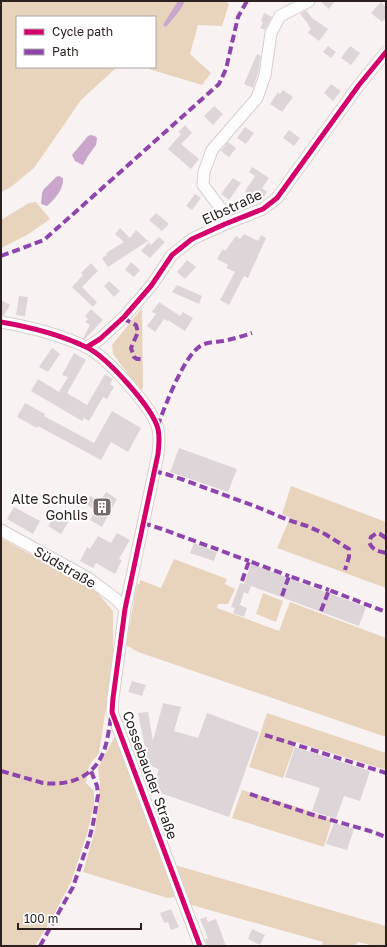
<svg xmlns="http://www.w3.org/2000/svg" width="387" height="947" viewBox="0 0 387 947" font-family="'Golos Text',sans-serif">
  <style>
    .green { fill: #e8d4bd }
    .water { fill: #caa6cc }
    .building { fill: #ded5d8 }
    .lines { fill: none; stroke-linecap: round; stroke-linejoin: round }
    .minor-casing { stroke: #d8cece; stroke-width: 13 }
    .minor { stroke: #fefdfd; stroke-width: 11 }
    .quiet { stroke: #8e44ad; stroke-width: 4; stroke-dasharray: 8 4; stroke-linecap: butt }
    .cycleway-casing { stroke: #fff; stroke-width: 8 }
    .cycleway { stroke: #d6006c; stroke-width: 5 }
    .labels { text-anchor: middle; stroke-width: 4; stroke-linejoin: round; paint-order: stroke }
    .street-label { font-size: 14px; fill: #2c2120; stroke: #fff }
    .poi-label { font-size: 14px; fill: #2c2120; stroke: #fff; text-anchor: end }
  </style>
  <rect width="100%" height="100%" fill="#f9f2f2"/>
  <path class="green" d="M1,1H225L229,4L222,26L198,25L190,54L211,73L202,85L149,69L150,67H155V17H17V67H117L81,100L34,168L11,187L1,192Z
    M36,202L50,219L27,235L1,248V220L29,203Z
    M142,308L143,388L140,390L113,354L112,345Z
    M291,486L386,522V588L277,548L290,518L282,514Z
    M1,538L95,590L113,611V653L104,721L99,753L89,766L86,783L94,791V805L87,834L71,882L50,922L35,946H1Z
    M174,559L227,579L225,584L235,589L228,604H218L217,608L279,631L290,602L386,638V737L138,652L126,645L137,584H139L140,580L161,588Z
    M263,593L283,601L276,622L256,614Z
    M267,713L386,753V770L296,742L283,778L249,767Z
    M115,736L175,897L168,898L151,893L83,872L95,830L100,785L98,768Z
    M242,790L310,811L332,820L324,847L232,818Z
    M175,865L386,926V946H374L358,942L354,946H321L323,942L188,904Z"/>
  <path class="water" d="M178,1H185L180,10L166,27L163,25Z
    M91,135L95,136L97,138L96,145L88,156L83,165L75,161L72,155L88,136Z
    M59,176L63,178C64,189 55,199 47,206L41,204L42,193L44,189L56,177Z"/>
  <path class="building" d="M320,1H335L329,9Z
    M381,2L386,7V18L382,22L371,13Z
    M306,10L312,18L328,29L319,41L308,33L311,28L308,26L309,25L300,14Z
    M264,13L272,17L265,30L260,28L263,22L261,21Z
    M328,46L336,52L331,58L323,52Z
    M350,46L360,53L351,65L341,58Z
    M257,54L261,56L258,73L253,88L244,84Z
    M331,84L341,91L333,101L324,93Z
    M283,90L293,97L282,112L270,104L278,92L280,94Z
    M214,106L223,114L213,125L204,116Z
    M185,125L192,133L181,144L199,159L191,169L168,149L181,134L178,132Z
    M245,127L254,133L246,144L237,138Z
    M289,130L300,138L294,146L283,138Z
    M228,142L236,148L229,157L221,151Z
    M252,167L269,178L262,188L267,192L263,198L256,193L253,197L245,191L255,176L249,172Z
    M233,178L241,183L229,200L221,194Z
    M195,194L201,198L192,210L186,206Z
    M156,213L169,224L162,231L149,220Z
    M120,228L130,238L136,230L148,241L108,267L102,258L107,255L106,253L124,242L115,234Z
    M244,234L258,241L261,235L266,238L248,278L244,276L229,305L220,300L235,272L226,268L228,265L217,259L223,249L225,251L236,236L240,239Z
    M159,237L165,242L150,258L141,251L149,242L151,245Z
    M187,260L196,267L185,279L177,272Z
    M131,262L140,270L134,277L125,270Z
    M91,263L98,271L82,287L97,302L93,307L72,287L83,275L81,273Z
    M109,281L120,291L114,297L104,286Z
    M177,285L202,296L199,304L172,292Z
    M19,296L28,297L25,316L16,315Z
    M1,300L10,305L4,315H1Z
    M159,302L180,316L183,312L193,318L185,331L168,320L167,321L164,319L155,332L147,326L156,314L152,312Z
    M91,309L103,320L85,339L83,338L90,325L85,322L88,319L85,316Z
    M52,348L60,354L48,372L39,367Z
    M74,353L86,360L67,393L87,405L105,374L113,379L110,384L114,387L107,399L103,397L89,421L84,418L82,421L31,391L38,379L59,392L68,377L62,375Z
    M25,403L45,414L44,416L94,443L112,411L141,428L128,452L111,442L101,460L38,426L37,428L17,417Z
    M179,448L237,469L228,492L170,472Z
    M106,492L117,499L102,527L90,520L96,510L85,504L90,496L100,502Z
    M14,507L40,521L33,534L7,519Z
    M57,510L71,518L61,534L48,526Z
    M117,533L130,540L119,559L122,560L115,574L96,563L93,568L80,561L87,547L90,549L98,536L111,543Z
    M194,543L217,552L214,561L190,553Z
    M251,564L366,607L359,626L251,586L248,594L244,592L240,605L247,608L244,617L233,613L235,608L231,607L240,583L244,584Z
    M132,681L146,685L142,696L128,692Z
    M163,703L181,707L174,731L198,738L207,713L259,732L229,817L152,790L159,769L142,763L147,750L144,743L138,713L148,712L153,741Z
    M295,747L370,771L360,801L344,796L336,819L312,811L320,788L285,777Z
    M334,823L354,829L347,850L326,844Z
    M171,909L179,927L171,930L168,922L164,923L160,913Z
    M206,917L208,922L216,919L226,946H207L205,939L208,938L200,919Z
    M252,929L265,935L260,945L248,939Z"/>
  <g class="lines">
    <g class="minor-casing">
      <path id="minor" d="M225,224L222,210L203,185L204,172L212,150L257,98L265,75L271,33L280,16L309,1
        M1,322C30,327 59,334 86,347C106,356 153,408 158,429C160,437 159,445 158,454L125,609L113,698L112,712L200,946
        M87,347L100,339L124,317L151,286L172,255L192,239L225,224L263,209L277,198L359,85L386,52
        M1,530L88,578L116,599L125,609"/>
    </g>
    <use href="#minor" class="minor"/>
    <path class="quiet" d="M1,256L44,240L219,84L226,69L238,17L247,1
      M124,317L128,321L136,325L138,332L131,348L134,357L137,359H144
      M156,425L159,422C166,404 185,353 202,345C208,342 216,342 223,341C233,339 243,336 252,333
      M154,471L166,474L184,480L257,507L288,520L307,526L325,534L349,549V557L345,570
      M143,523L162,529L249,561
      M386,538L380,534L377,533L371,537L369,542C372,550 378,551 386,553
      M242,581L249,561L289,576
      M282,596L289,576L329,590
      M321,611L329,590L386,612
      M265,735L386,773
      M1,771L43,783C68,786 93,778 103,753C108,742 109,726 112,713
      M250,794L310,814L370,831L386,837
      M40,946L73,887L89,840L93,824L98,795L97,786L91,771"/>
    <g class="cycleway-casing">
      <path id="cycleway" d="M1,322C30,327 59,334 86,347C106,356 153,408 158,429C160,437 159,445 158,454L125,609L113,698L112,712L200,946
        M87,347L100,339L124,317L151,286L172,255L192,239L225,224L263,209L277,198L359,85L386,52"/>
    </g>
    <use href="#cycleway" class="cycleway"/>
  </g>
  <defs>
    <g id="building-square" transform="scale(1)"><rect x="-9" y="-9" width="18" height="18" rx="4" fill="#746a6a" stroke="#fff"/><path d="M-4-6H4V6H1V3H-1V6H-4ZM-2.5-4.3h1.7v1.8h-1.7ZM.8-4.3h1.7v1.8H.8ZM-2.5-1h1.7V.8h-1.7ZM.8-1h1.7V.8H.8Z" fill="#fff"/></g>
  </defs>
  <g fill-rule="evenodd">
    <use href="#building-square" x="102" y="507"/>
  </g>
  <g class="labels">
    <g class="street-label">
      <text transform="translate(232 207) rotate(-25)" y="5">Elbstraße</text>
      <text transform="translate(65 567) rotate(30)" y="5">Südstraße</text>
      <text transform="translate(150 775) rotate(70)" y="5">Cossebauder Straße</text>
    </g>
    <g class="poi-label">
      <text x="88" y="504">Alte Schule<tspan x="88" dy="16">Gohlis</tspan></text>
    </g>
  </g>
  <rect width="387" height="947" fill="none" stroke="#2c2120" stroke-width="4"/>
  <rect x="16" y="16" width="140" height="52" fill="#ffffff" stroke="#aba6a6"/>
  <rect x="24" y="29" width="20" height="6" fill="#d6006c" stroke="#aba6a6"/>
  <text x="52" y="36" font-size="12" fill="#2c2120">Cycle path</text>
  <rect x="24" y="49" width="20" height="6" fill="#8e44ad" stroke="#aba6a6"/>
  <text x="52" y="56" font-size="12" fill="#2c2120">Path</text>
  <path d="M18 923v6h123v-6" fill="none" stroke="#2c2120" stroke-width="2"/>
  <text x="24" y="923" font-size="12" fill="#2c2120" stroke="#ffffff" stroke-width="3" paint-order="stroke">100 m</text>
</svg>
